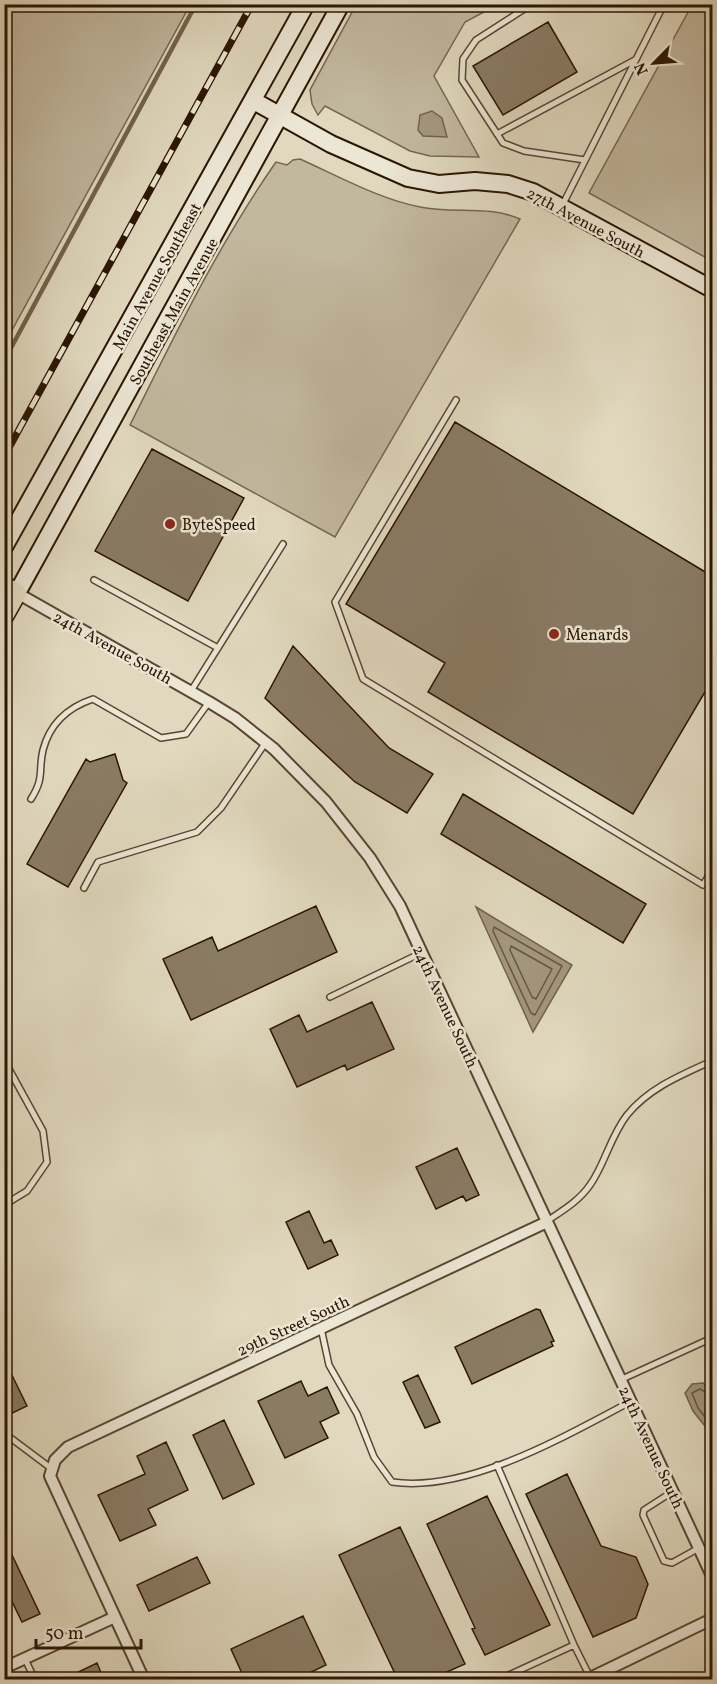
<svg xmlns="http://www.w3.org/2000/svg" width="717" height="1684" viewBox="0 0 717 1684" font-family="Vollkorn,serif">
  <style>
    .green { fill: #c2b89f; stroke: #766651; stroke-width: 1.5 }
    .water { fill: #a3967f; stroke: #73624d; stroke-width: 1.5 }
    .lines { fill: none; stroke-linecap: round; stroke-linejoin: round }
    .shore { stroke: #675641; stroke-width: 1.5 }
    .stream { stroke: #73624d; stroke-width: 4.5 }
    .building { fill: #8a7b65; stroke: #2b1503; stroke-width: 1.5 }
    .lane-casing { stroke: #584632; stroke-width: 8 }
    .street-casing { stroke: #584632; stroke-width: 14 }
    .secondary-casing { stroke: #2b1503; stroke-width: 20 }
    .primary-casing { stroke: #2b1503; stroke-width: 21 }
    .lane { stroke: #ece6d5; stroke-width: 5 }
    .street { stroke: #ece6d5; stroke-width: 10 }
    .secondary { stroke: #ece6d5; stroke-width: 16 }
    .primary { stroke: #e1d9bf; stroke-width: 18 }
    .rail-casing { stroke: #2b1503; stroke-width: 7 }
    .rail { stroke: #ece6d5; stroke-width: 4.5; stroke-dasharray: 14; stroke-linecap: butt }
    .poi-dot { fill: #8f2418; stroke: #ece6d5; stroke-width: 2 }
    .labels { text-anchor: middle; stroke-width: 5; stroke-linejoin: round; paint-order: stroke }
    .street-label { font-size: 16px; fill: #2b1503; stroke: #ece6d5 }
    .poi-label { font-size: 16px; fill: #2b1503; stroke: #ece6d5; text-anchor: start }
  </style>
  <rect width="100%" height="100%" fill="#e1d9bf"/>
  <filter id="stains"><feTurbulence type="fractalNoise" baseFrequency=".00333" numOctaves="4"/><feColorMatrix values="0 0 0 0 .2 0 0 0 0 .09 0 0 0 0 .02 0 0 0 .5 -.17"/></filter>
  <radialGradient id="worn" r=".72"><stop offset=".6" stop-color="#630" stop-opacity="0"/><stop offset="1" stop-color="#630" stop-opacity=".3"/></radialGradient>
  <path class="green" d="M5,4L190,5L5,343L4,5Z
    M356,5H497L465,22L434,76L479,157L430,156L410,151L325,106L318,115L312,104L310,90Z
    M692,5H712V261L589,193Z
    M300,159C338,176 379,199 420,207C454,214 488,205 520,219L335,537L130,425C175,335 218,245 276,162L287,165L293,160Z"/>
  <path class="water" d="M432,111L442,118L447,137L423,136L418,130L420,115Z
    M476,907L572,965L533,1032Z
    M703,1383L712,1392V1435L693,1411L685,1393L692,1384Z"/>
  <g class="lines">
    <path class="shore" d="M494,927L562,966L535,1015L531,1013L493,931Z
      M511,946L552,969L536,999L532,997L510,950Z
      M712,1396L700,1389L692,1393L698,1408L712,1426"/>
    <path class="stream" d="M4,361L196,4"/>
  </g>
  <path class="building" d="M548,22L577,72L503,115L473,66Z
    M455,422L712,576V680L633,814L428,692L445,663L346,604Z
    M152,449L244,498L188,601L95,551Z
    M293,646L389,748L433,774L407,813L355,782L265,698Z
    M115,754L123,780L127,783L68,887L27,864L86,759L90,762Z
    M463,794L646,904L623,943L441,834Z
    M316,906L337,952L191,1020L163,959L212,937L218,951Z
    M372,1002L394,1049L347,1070L345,1065L297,1087L270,1029L299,1015L307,1032Z
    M457,1148L479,1195L466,1201L463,1196L436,1209L416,1167Z
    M309,1211L324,1243L331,1240L338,1255L308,1269L286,1222Z
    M536,1309L540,1310L554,1341L551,1342L553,1346L472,1384L455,1347Z
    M4,1359L27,1406L4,1417Z
    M418,1375L440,1422L425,1428L403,1382Z
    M301,1381L308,1396L327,1387L339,1413L320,1422L328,1438L285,1458L258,1401Z
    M224,1420L254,1484L223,1499L193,1435Z
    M166,1442L188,1490L148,1509L156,1525L120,1541L98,1495L145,1474L137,1456Z
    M567,1474L601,1546L636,1557L648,1584L636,1618L593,1637L526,1494Z
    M487,1496L550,1625L485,1655L472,1629L475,1628L427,1524Z
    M400,1527L465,1664L429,1680H398L339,1555Z
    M12,1555L40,1614L22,1622L4,1585V1559Z
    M197,1557L210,1583L149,1611L137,1585Z
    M303,1616L326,1665L295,1680H245L231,1649Z
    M97,1663L104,1680H62Z"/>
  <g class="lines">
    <g class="lane-casing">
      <path id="lane" d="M532,4L476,40L463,59L462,80L503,143L524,151L585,160
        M497,134L635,60
        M563,204L664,4
        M456,400L335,602L363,679L703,885L712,870
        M94,580L218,648
        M191,691L283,544
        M31,799C45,777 38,771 43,750C50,723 69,707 93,699L161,738L186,734L209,702
        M84,888L98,862L197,832L221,808L266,742
        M330,997L421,953
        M4,1060L43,1131L47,1162L27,1191L4,1205
        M547,1221C562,1211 579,1201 590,1185C605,1164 610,1137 627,1115C649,1088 681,1075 712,1061
        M321,1328L329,1365L357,1414L374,1457L392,1482C468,1493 563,1437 630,1402
        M620,1380L712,1338
        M4,1433L52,1469
        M497,1465L574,1645
        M672,1492L644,1510L643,1515L664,1561L672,1563L699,1548
        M25,1659L35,1680
        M498,1680L574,1645L590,1677"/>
    </g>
    <g class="street-casing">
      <path id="street" d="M17,593L209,702L235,718L274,749L326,802L370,858L400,906L712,1576
        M4,1668L115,1617
        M144,1680L50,1476L55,1460L68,1447L547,1222
        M586,1680L712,1619"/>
    </g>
    <g class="secondary-casing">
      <path id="secondary" d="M254,101L331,144L408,178L439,184L475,181L508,184L533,192L712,289
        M4,547L306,4
        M17,593L341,4"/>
    </g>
    <g class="primary-casing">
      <path id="primary" d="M4,586L17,593L4,616"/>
    </g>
    <use href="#lane" class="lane"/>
    <use href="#street" class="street"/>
    <use href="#secondary" class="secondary"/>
    <use href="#primary" class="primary"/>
    <g class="rail-casing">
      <path id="rail" d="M4,457L252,4"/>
    </g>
    <use href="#rail" class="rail"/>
  </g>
  <g class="poi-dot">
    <circle cx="170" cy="524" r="6"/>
    <circle cx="554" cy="634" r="6"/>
  </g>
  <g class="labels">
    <g class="street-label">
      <text transform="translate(586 222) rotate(28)" y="6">27th Avenue South</text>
      <text transform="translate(156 276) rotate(-61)" y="6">Main Avenue Southeast</text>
      <text transform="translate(173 311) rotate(-61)" y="6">Southeast Main Avenue</text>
      <text transform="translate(113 647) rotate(29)" y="6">24th Avenue South</text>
      <text transform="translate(446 1006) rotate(65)" y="6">24th Avenue South</text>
      <text transform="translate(293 1325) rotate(-25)" y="6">29th Street South</text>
      <text transform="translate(652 1447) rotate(65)" y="6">24th Avenue South</text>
    </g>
    <g class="poi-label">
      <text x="182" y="530">ByteSpeed</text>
      <text x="566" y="640">Menards</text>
    </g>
  </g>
  <rect width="717" height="1684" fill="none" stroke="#e1d9bf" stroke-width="24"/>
  <rect x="6" y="6" width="705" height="1672" fill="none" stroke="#2b1503" stroke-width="3"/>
  <rect x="12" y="12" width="693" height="1660" fill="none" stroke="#2b1503" stroke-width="1.5"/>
  <g transform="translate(654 63) rotate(245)" stroke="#ece6d5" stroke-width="4.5" paint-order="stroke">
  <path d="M0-4.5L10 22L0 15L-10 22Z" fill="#2b1503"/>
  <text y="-9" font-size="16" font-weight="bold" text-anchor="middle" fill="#2b1503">N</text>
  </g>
  <path d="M36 1639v9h105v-9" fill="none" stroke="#2b1503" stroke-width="3"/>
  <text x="45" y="1639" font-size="18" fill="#2b1503" stroke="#ece6d5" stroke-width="4.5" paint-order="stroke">50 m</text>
  <rect width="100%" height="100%" filter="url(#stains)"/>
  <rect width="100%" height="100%" fill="url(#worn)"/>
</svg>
